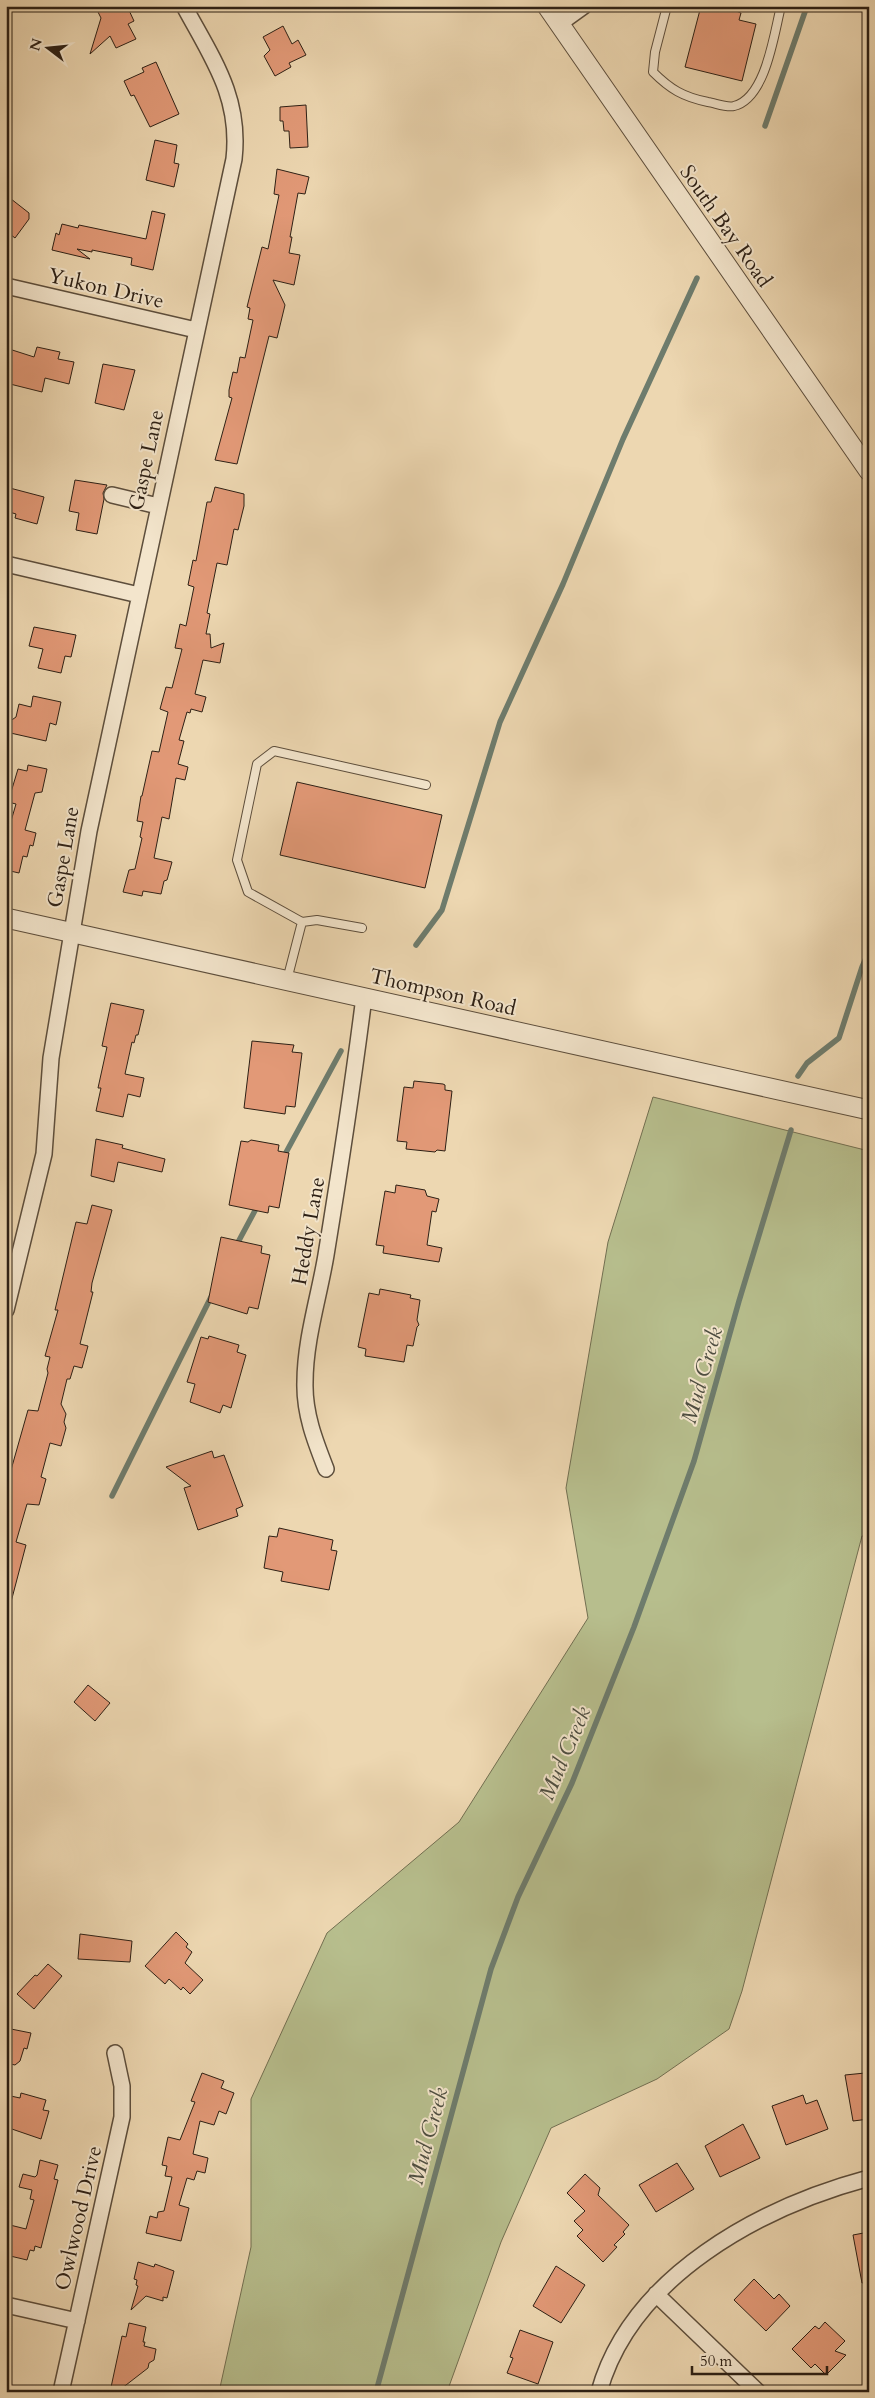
<svg xmlns="http://www.w3.org/2000/svg" width="875" height="2398" viewBox="0 0 875 2398" font-family="Cardo,serif">
  <style>
    .green { fill: #b7be8d; stroke: #726f51 }
    .lines { fill: none; stroke-linecap: round; stroke-linejoin: round }
    .stream { stroke: #6e7c6d; stroke-width: 5.5 }
    .building { fill: #e29977; stroke: #2d2015 }
    .service-casing { stroke: #5d4e3c; stroke-width: 10 }
    .minor-casing { stroke: #5d4e3c; stroke-width: 18 }
    .tertiary-casing { stroke: #5d4e3c; stroke-width: 21 }
    .service { stroke: #f3e5cc; stroke-width: 8 }
    .minor { stroke: #f3e5cc; stroke-width: 15 }
    .tertiary { stroke: #f3e5cc; stroke-width: 19 }
    .labels { text-anchor: middle; stroke-width: 4; stroke-linejoin: round; paint-order: stroke }
    .street-label { font-size: 21px; fill: #2d2015; stroke: #f3e5cc }
    .water-label { font-size: 22px; font-style: italic; fill: #4e4e41; stroke: #f3e5cc }
  </style>
  <rect width="100%" height="100%" fill="#edd7b1"/>
  <filter id="stains"><feTurbulence type="fractalNoise" baseFrequency=".004" numOctaves="4"/><feColorMatrix values="0 0 0 0 .2 0 0 0 0 .09 0 0 0 0 .02 0 0 0 .5 -.17"/></filter>
  <radialGradient id="worn" r=".72"><stop offset=".6" stop-color="#630" stop-opacity="0"/><stop offset="1" stop-color="#630" stop-opacity=".3"/></radialGradient>
  <path class="green" d="M653,1097L869,1151V1537L862,1536L742,1991L729,2029L657,2079L551,2128L501,2242L447,2392H219L251,2247V2099L327,1933L459,1822L588,1618L566,1488L608,1242Z"/>
  <g class="lines">
    <path class="stream" d="M765,126L807,6
      M416,945L442,910L500,722L563,584L623,439L697,278
      M798,1076L807,1063L839,1038L862,967L869,951
      M283,1158L341,1051
      M236,1246L258,1205
      M112,1496L211,1297
      M376,2392L491,1969L518,1897L572,1783L634,1627L694,1461L739,1301L791,1130"/>
  </g>
  <path class="building" d="M110,6H127L134,21L128,24L136,39L116,48L110,36L90,54L101,18L98,12Z
    M701,6H737L736,11L741,13L739,20L756,24L742,81L685,67Z
    M283,26L292,44L298,40L306,55L289,63L291,67L275,76L264,56L270,50L263,37Z
    M156,62L179,114L150,127L134,95L131,96L124,81L144,72L142,68Z
    M306,105L308,147L290,148L289,131H284L283,121H280V107Z
    M155,140L177,145L174,163L179,164L174,187L146,180Z
    M277,169L309,177L305,194L298,193L290,237H292L289,253L300,255L294,285L273,280L285,305L277,338L269,336L237,464L215,460L232,398L229,397V390L233,372L237,373L240,357L245,358L253,320L248,319L250,308L247,307L262,247L268,249L279,195L274,194Z
    M6,195L29,213V219L15,238L6,231Z
    M152,211L165,214L153,270L131,265L132,258L92,250V252L77,249L90,259L52,250L56,233L59,235L62,224L78,228L79,225L146,239Z
    M37,347L60,352L58,359L74,362L69,384L45,378L42,392L6,383V348L34,357Z
    M103,364L135,370L124,410L95,403Z
    M75,480L107,485L103,493L104,499L97,534L76,530L79,513L69,511Z
    M6,487L44,497L37,524L15,518L16,514L6,511Z
    M215,487L244,494V506L238,530L234,529L227,565L217,563L207,613L210,614L206,634H210L211,648L224,643L220,663L203,660L195,694L206,697L202,712L191,709L190,713L187,712L179,740L184,741L178,764L188,767L185,780L176,778L169,819L162,817L154,858L172,862L167,880L164,881L161,894L143,891L142,896L123,892L129,870L135,869L142,838L140,837L143,822L137,821L141,796H142L152,751L159,752L168,712L160,709L166,687L172,688L182,649L175,648L180,624L186,626L194,587L188,585L193,560L196,561L207,502H211Z
    M34,627L76,635L71,657L65,656L61,673L38,668L43,649L29,646Z
    M33,696L61,702L56,725L50,723L46,741L6,732V724L16,717L19,704L31,707Z
    M28,765L47,769L42,792L35,793L25,830L36,833L33,846L30,845L27,857L23,856L19,873L6,870V838L16,804L8,802L18,769L27,771Z
    M297,782L442,815L425,888L280,855Z
    M111,1003L144,1010L138,1035H136L134,1043L132,1042L125,1074L144,1078L140,1097L128,1094L123,1117L96,1111L101,1088H98L107,1047L102,1046Z
    M252,1041L294,1045L292,1052L302,1053L295,1107L286,1106L285,1114L244,1108Z
    M414,1081L443,1084L445,1085V1090L452,1091L445,1151L437,1150L435,1152L406,1149L407,1142L397,1141L404,1087L413,1088Z
    M96,1139L123,1145L122,1148L165,1159L162,1172L118,1162L114,1182L91,1176Z
    M251,1140L279,1145L278,1151L289,1153L279,1208L269,1206L268,1213L229,1205L241,1141L248,1142Z
    M396,1185L425,1190L427,1196L439,1199L436,1212L432,1211L427,1245L442,1248L439,1262L383,1253L384,1246L376,1245L385,1191L395,1193Z
    M92,1205L112,1210L92,1283L91,1292H93L80,1344L88,1346L82,1368L74,1366L70,1379H67L61,1404L66,1414L64,1422L66,1428L61,1446L50,1443L41,1477L46,1479L39,1505L27,1504L16,1542L26,1545L11,1602L6,1601V1495L11,1478L9,1477L28,1410L38,1411L48,1373L47,1369L50,1357L45,1356L58,1310H55L76,1222L87,1224Z
    M221,1237L262,1246L261,1253L270,1255L258,1309L249,1307L247,1314L208,1302Z
    M380,1289L411,1295L410,1298L420,1300L417,1320L419,1325L417,1327L413,1346L407,1345L404,1362L365,1356L366,1349L358,1347L369,1293L379,1295Z
    M209,1336L239,1345L237,1352L246,1355L231,1408L223,1405L220,1413L190,1402L195,1384L187,1382L201,1337L208,1339Z
    M212,1451L214,1458L224,1455L243,1506L236,1509L238,1516L198,1530L184,1488L191,1486L166,1467Z
    M279,1528L333,1540L331,1550L337,1551L329,1590L281,1581L283,1572L264,1568L269,1536L277,1537Z
    M88,1685L110,1703L95,1721L74,1702Z
    M176,1932L188,1944L186,1947L192,1952L185,1963L203,1980L190,1994L183,1987L181,1990L169,1979L165,1984L145,1966Z
    M80,1934L132,1941L130,1962L78,1959Z
    M48,1964L62,1976L34,2009L17,1994L35,1975L37,1976Z
    M6,2028L31,2033L27,2049L24,2048L20,2061L15,2065L6,2063Z
    M202,2073L224,2081L221,2088L234,2093L226,2114L219,2111L214,2125L200,2121L193,2154L208,2158L205,2173L197,2171L194,2180L187,2178L179,2205L189,2208L181,2241L146,2233L150,2216L157,2218L158,2212L164,2211L172,2177L165,2176L167,2166L162,2165L168,2137L180,2140L195,2102L191,2101Z
    M865,2073V2075H869V2119L853,2121L845,2075Z
    M21,2093L46,2100L43,2110L49,2111L41,2139L6,2127V2095L20,2098Z
    M803,2095L806,2104L817,2100L828,2129L786,2145L772,2106Z
    M743,2124L760,2158L720,2177L705,2146Z
    M40,2160L58,2165L54,2179L58,2180L41,2248L35,2246L34,2251L30,2250L27,2260L6,2255V2224L26,2229L34,2200L30,2199L32,2190L19,2187L23,2174L35,2177L37,2175Z
    M677,2163L694,2189L656,2212L639,2185Z
    M585,2174L600,2188L598,2195L629,2225L623,2232L625,2234L614,2245L617,2247L603,2262L577,2236L583,2230L574,2221L585,2211L567,2193Z
    M869,2232V2282L862,2283L853,2235Z
    M138,2262L154,2267L155,2264L174,2271L167,2298L163,2297V2301L146,2296L131,2310L138,2286L136,2285L137,2280L134,2279Z
    M556,2266L585,2285L561,2323L533,2306Z
    M754,2279L774,2299L779,2294L790,2306L766,2331L734,2300Z
    M825,2322L845,2341L835,2351L846,2355L826,2375L815,2364L811,2368L792,2349L815,2326L819,2329Z
    M129,2323L146,2327L143,2342H145L144,2346L156,2349L154,2360L149,2363L148,2368L117,2392H110L122,2336L126,2337Z
    M520,2330L553,2342L538,2384L507,2373L513,2358L510,2357Z"/>
  <g class="lines">
    <g class="service-casing">
      <path id="service" d="M667,6L655,52L653,72C670,89 683,97 708,102C715,103 727,108 734,106C766,98 774,34 781,6
        M302,922L317,920L362,928
        M287,980L302,922L248,892L237,860L257,764L274,751L426,785"/>
    </g>
    <g class="minor-casing">
      <path id="minor" d="M559,24L584,6
        M6,286L196,330
        M112,495L158,506
        M6,564L139,595
        M6,1310L44,1154L51,1058L89,831L234,159C241,97 212,58 184,6
        M326,1469C315,1441 304,1413 305,1382C305,1340 319,1297 326,1255C340,1169 353,1084 364,997
        M656,2294L758,2392
        M6,2305L77,2321
        M61,2392L122,2117V2086L115,2053
        M599,2392C631,2276 761,2207 869,2178"/>
    </g>
    <g class="tertiary-casing">
      <path id="tertiary" d="M547,6L869,471
        M6,918L869,1110"/>
    </g>
    <use href="#service" class="service"/>
    <use href="#minor" class="minor"/>
    <use href="#tertiary" class="tertiary"/>
  </g>
  <g class="labels">
    <g class="street-label">
      <text transform="translate(726 226) rotate(55)" y="7">South Bay Road</text>
      <text transform="translate(106 288) rotate(13)" y="7">Yukon Drive</text>
      <text transform="translate(146 460) rotate(-78)" y="7">Gaspe Lane</text>
      <text transform="translate(63 857) rotate(-80)" y="7">Gaspe Lane</text>
      <text transform="translate(443 992) rotate(13)" y="7">Thompson Road</text>
      <text transform="translate(308 1231) rotate(-80)" y="7">Heddy Lane</text>
      <text transform="translate(78 2218) rotate(-77)" y="7">Owlwood Drive</text>
    </g>
    <g class="water-label">
      <text transform="translate(701 1375) rotate(-74)" y="8">Mud Creek</text>
      <text transform="translate(564 1753) rotate(-67)" y="8">Mud Creek</text>
      <text transform="translate(427 2136) rotate(-75)" y="8">Mud Creek</text>
    </g>
  </g>
  <rect width="875" height="2398" fill="none" stroke="#edd7b1" stroke-width="25"/>
  <rect x="8" y="8" width="860" height="2383" fill="none" stroke="#2d2015" stroke-width="2.5"/>
  <rect x="12" y="12" width="850" height="2373" fill="none" stroke="#2d2015"/>
  <g transform="translate(48 48) rotate(286)" stroke="#f3e5cc" stroke-width="4" paint-order="stroke">
  <path d="M0-4L9 19L0 12L-9 19Z" fill="#2d2015"/>
  <text y="-8" font-size="14" font-weight="bold" text-anchor="middle" fill="#2d2015">N</text>
  </g>
  <path d="M692 2366v8h135v-8" fill="none" stroke="#2d2015" stroke-width="2.5"/>
  <text x="700" y="2366" font-size="15" fill="#2d2015" stroke="#f3e5cc" stroke-width="4" paint-order="stroke">50 m</text>
  <rect width="100%" height="100%" filter="url(#stains)"/>
  <rect width="100%" height="100%" fill="url(#worn)"/>
</svg>
